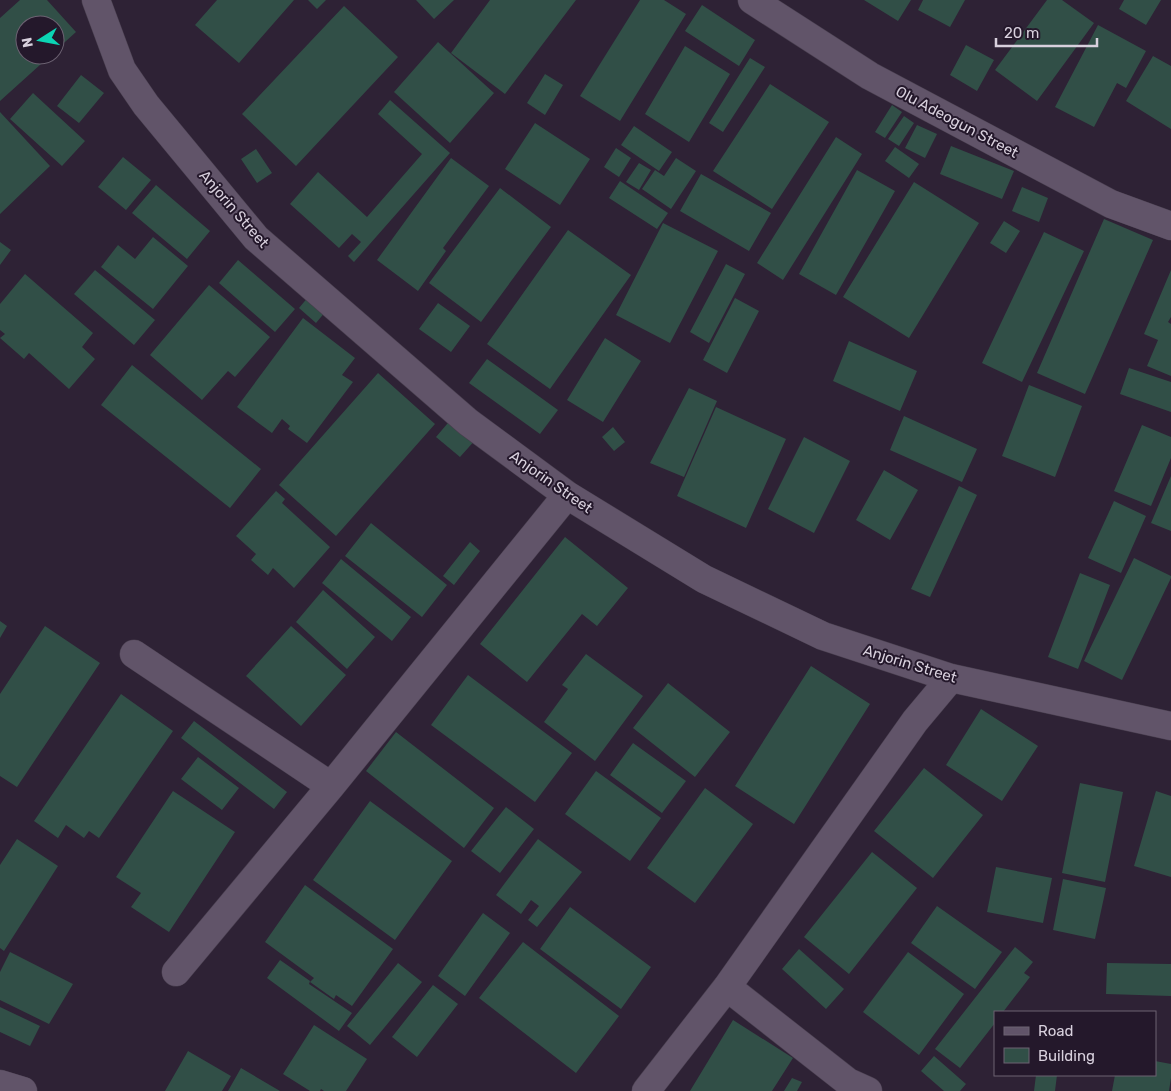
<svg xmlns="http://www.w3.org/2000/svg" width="1171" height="1091" viewBox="0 0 1171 1091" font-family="Rubik,sans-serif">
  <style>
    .building { fill: #314f47 }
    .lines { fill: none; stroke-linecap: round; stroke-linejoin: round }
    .minor-casing { stroke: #483e4e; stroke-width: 29 }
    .minor { stroke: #615469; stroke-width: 28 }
    .labels { text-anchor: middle; stroke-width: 4; stroke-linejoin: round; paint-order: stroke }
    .street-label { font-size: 15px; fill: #d8d0dd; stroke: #24182b }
  </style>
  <rect width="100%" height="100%" fill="#2e2235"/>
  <path class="building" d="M20,0H47L76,32L55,51V25H25V55H51L0,101V18Z
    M217,0H294L239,63L195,25Z
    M308,0H326L317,9Z
    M416,0H454L434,19Z
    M490,0H576L505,94L451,53Z
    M640,0H664L686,14L620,121L580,96Z
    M864,0H911L898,21Z
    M923,0H965L950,27L918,10Z
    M1047,0H1062L1094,23L1037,101L995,70Z
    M1124,0H1161L1146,25L1119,9Z
    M702,5L755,40L739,66L685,31Z
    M344,6L398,57L296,166L242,114Z
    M1098,25L1146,51L1126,88L1117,83L1094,127L1055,107Z
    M438,42L494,93L450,143L394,92Z
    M966,45L994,60L977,91L950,75Z
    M685,46L730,74L689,142L645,114Z
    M1153,56L1171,66V129L1126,101Z
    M750,58L765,67L723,132L709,123Z
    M545,74L563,85L545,115L527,103Z
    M81,75L104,93L79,123L57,106Z
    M770,84L829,122L772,209L713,171Z
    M33,93L85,141L62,166L10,119Z
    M390,100L450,153L354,262L348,256L361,242L352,234L339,248L290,204L318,172L367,217L422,154L378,114Z
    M892,105L902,112L885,138L875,132Z
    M0,112L50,166L0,214Z
    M904,116L914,123L899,146L888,139Z
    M535,123L590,159L560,205L505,169Z
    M917,125L937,134L925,158L905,148Z
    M634,126L672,152L659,171L621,145Z
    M836,137L862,154L783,280L757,263Z
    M951,146L1014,171L1002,199L940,174Z
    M895,147L919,164L909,178L885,161Z
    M616,148L631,158L619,177L604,167Z
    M256,149L272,173L257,183L241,159Z
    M123,157L151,180L126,210L98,187Z
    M451,158L489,186L443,248L446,251L418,291L377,260Z
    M676,158L696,171L671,209L642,189L655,170L664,176Z
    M639,163L651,170L639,190L626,182Z
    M857,170L895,191L836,295L799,274Z
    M701,174L771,213L749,251L680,211Z
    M620,181L668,213L657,229L609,198Z
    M914,182L979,223L909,338L843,297Z
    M156,185L210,231L187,259L132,213Z
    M1022,187L1048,198L1039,222L1012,211Z
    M500,188L551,227L481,322L429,283Z
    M1104,219L1153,240L1085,394L1037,373Z
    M1004,221L1020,231L1006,253L990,243Z
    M663,223L718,251L670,343L616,315Z
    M568,230L631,275L550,389L487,344Z
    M1044,232L1084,251L1022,382L982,363Z
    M153,237L188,266L153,309L101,267L118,245L135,259Z
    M0,242L11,250L0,265Z
    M238,260L295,309L275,332L219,283Z
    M726,264L745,274L709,343L690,332Z
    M95,270L155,320L134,345L74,294Z
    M1171,270V317L1168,322L1171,324V376L1147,366L1158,340L1144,334Z
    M25,274L93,333L82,347L95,359L69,389L29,353L24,359L0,338L5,334L0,330V304Z
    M209,285L270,337L235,377L228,371L202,400L150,355Z
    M314,290L331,305L316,323L299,308Z
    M735,298L759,311L727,373L703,360Z
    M438,303L470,326L451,352L419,329Z
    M303,318L355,358L342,375L353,382L307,443L288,429L290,426L282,419L272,433L237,407Z
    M605,338L641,361L603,422L567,400Z
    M849,341L917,371L900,411L833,381Z
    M487,359L558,410L540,434L469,383Z
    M132,365L261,469L230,508L101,405Z
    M1129,368L1171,382V412L1120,394Z
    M378,373L435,424L336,536L279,485Z
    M1029,385L1082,406L1055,477L1002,456Z
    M689,388L717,401L684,477L650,463Z
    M716,407L786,439L746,528L677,496Z
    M904,416L977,449L962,482L890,450Z
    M453,417L477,438L460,457L436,437Z
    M1142,425L1171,437V458L1151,506L1114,491Z
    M613,427L625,442L614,451L602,437Z
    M804,437L850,461L814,533L768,509Z
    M884,470L918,490L890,540L856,520Z
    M1171,476V531L1151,523Z
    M959,486L977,495L930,597L911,589Z
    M276,491L285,499L282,503L330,547L294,588L273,568L268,575L251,560L256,554L236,536Z
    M1114,501L1146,516L1121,573L1088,558Z
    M371,523L447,585L422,617L345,556Z
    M565,537L628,588L597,626L582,614L527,682L480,644Z
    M470,542L480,551L454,585L443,576Z
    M1134,558L1171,576V578L1122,680L1084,661Z
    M341,559L411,617L392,641L322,583Z
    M1080,573L1110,585L1078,669L1048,657Z
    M323,590L375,637L347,669L296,622Z
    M0,621L7,626L0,638Z
    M45,626L100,663L17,787L0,776V694Z
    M291,626L346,675L301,726L246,676Z
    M586,654L643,696L595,761L544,722L568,689L562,685Z
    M811,666L870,704L794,824L735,786Z
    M468,675L572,753L535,802L431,725Z
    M668,683L730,732L695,777L633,728Z
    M121,694L173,731L99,838L89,831L84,838L66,825L58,838L34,821Z
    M981,709L1038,746L1002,801L946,765Z
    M194,721L287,792L274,809L181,738Z
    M396,732L494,808L464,848L366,771Z
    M633,743L686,781L662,813L610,775Z
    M198,757L239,788L222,810L181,779Z
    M924,768L983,815L933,878L874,831Z
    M596,771L661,818L630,861L565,814Z
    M1080,783L1123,792L1105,882L1062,873Z
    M705,788L753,824L695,903L647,868Z
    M173,791L235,832L169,932L131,907L141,893L116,877Z
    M1156,791L1171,796V877L1134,866Z
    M370,801L452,861L395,940L313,880Z
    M506,807L534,829L500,873L471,851Z
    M17,839L58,866L4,951L0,948V865Z
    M538,839L582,872L537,927L528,920L539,906L531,900L521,914L496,895Z
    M872,852L917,888L849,974L804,937Z
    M996,867L1052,878L1043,923L987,912Z
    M1063,879L1106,888L1095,939L1053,930Z
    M305,885L393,949L352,1006L336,995L334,999L310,982L314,978L265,942Z
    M937,906L1002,952L975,989L911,943Z
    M570,907L651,967L621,1009L540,949Z
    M483,913L510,933L465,996L438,976Z
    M523,942L619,1016L576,1073L479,998Z
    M1015,947L1033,962L1024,973L1030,977L1003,1012H995V1023L960,1068L935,1049Z
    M799,949L844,989L826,1009L782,969Z
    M10,952L73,984L49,1024L0,1000V972Z
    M908,952L964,994L919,1055L863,1012Z
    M280,960L310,981L309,984L352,1013L339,1031L267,978Z
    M398,963L422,982L370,1045L347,1026Z
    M1107,963L1171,964V996L1106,994Z
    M433,985L458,1004L417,1057L392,1037Z
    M0,1007L40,1026L30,1046L0,1032Z
    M733,1020L793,1058L772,1091H690Z
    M314,1025L367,1059L346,1091H324L321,1089L320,1091H310L283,1074Z
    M188,1051L231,1076L222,1091H165Z
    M934,1056L966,1084L960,1091H944L921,1071Z
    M1155,1061L1171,1064V1078L1169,1091H1112L1115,1075H1155Z
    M241,1068L280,1091H228Z
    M1036,1075H1057L1055,1091H1034Z
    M792,1078L802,1082L797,1091H784Z"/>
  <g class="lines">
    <g class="minor-casing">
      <path id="minor" d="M96,0L122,70L146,105L256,238L468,422L567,495L704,579L823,636L951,678L1171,726
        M752,0L870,76L1111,204L1171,226
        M134,654L331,786
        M176,972L331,786L567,495
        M727,987L848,1082L868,1091
        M0,1084L23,1091
        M646,1091L727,987L915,721L951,678"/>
    </g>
    <use href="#minor" class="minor"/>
  </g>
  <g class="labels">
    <g class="street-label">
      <text transform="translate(957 122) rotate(28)" y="5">Olu Adeogun Street</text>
      <text transform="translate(234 209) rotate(49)" y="5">Anjorin Street</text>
      <text transform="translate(551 482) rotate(35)" y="5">Anjorin Street</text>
      <text transform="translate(910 664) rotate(17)" y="5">Anjorin Street</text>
    </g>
  </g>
  <rect x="994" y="1011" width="162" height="65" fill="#24182b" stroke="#6c6272"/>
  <rect x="1004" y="1027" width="25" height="8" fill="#615469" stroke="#6c6272"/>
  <text x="1038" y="1036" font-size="15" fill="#d8d0dd">Road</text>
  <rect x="1004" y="1048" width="25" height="15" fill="#314f47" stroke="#6c6272"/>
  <text x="1038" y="1061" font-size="15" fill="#d8d0dd">Building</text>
  <g transform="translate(40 40) rotate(259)"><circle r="24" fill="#24182b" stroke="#6c6272"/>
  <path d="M0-4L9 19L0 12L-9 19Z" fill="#0cd5b5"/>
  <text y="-8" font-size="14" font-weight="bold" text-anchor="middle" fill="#d8d0dd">N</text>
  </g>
  <path d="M996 38v8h101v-8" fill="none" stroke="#d8d0dd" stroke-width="2.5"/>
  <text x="1004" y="38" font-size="15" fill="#d8d0dd" stroke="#24182b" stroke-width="4" paint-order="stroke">20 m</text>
</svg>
